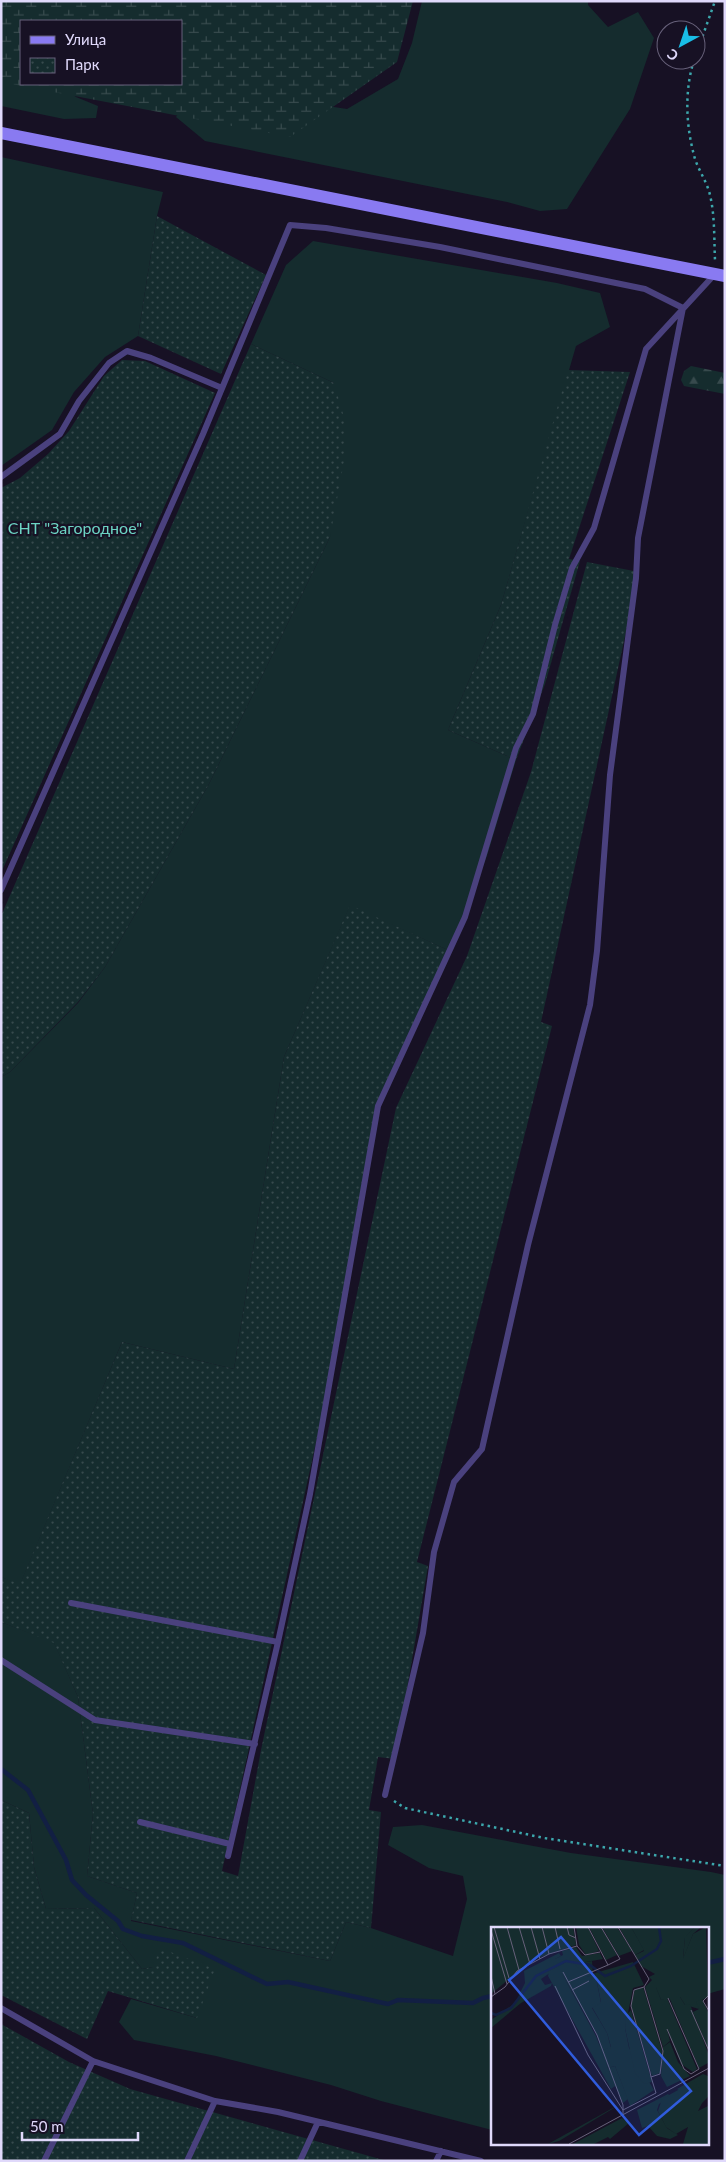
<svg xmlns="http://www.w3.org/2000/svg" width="726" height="2162" viewBox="0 0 726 2162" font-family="Lato,sans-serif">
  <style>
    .grass { fill: #152c2e }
    .forest { fill: url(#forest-firs) }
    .wetland { fill: url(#wetland-marsh); fill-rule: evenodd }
    .park { fill: url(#park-dots) }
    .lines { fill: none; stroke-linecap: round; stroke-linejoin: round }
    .stream { stroke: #121f43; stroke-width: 4.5 }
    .path { stroke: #3ca7ac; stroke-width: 2.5; stroke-dasharray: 2.5 4; stroke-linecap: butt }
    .service { stroke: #4a417e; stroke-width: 6 }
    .secondary { stroke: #897af1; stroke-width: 12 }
    .labels { text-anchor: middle; stroke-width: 4.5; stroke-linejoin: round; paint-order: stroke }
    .park-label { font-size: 16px; fill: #6cd4c4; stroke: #171124 }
    .inset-river { fill: none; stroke: #121f43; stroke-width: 2.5 }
    .inset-road { fill: none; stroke: #67617a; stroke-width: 1 }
    .view { fill: #305cdc; fill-opacity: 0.15; stroke: #305cdc; stroke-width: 2.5 }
    .inset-edge { fill: none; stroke: #e0d9fb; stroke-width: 2.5 }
  </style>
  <defs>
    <pattern id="forest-firs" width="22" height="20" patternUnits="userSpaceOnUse" patternTransform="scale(1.25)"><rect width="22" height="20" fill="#152c2e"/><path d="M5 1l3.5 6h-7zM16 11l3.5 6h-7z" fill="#374a4d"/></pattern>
    <pattern id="wetland-marsh" width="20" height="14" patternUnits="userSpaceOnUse" patternTransform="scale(1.25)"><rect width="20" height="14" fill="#152c2e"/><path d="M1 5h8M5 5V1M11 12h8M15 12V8" fill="none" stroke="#374a4d"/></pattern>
    <pattern id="park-dots" width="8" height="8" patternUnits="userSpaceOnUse" patternTransform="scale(1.25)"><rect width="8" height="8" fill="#152c2e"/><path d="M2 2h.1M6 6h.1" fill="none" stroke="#374a4d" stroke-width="1.8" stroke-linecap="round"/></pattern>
  </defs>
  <rect width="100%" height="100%" fill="#171124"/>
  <path class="grass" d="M422,1H588V5L608,27L638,12L654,38L630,109L567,209L540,211L507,202L205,141L176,117L198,86L347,109L398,79L412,43Z
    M1,22L21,84H59L76,97L98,106L96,118L64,119L1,106Z
    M1,157L163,192L157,216L138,336L105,357L74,392L52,430L1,466Z
    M313,241L557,283L600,293L610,327L576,346L501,605L448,730L516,760L487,856L450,951L350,906L284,1057L234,1369L122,1342L20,1585L1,1577V1077L10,1072L78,1003L105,967L209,784L330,537L334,383L251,344L286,265Z
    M1,1622L54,1642L78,1697L93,1814L87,1876L137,1893L131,1921L330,1961L346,1922L371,1928L453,1956L467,1899L463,1876L429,1868L388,1845L393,1827L422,1825L571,1853L711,1872L725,1875V1989L707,1994V1928H492V2130L381,2101L331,2085L216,2056L134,2040L119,2022L131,1999L197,2018L153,1967L142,1969L94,1908L46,1909L34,1867L29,1813L1,1800Z"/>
  <path class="forest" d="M691,366L725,373V394L684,386L681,380L684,371Z"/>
  <path class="wetland" d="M1,1H413L397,62L290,137L1,82ZM21,21H181V84H21Z"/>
  <path class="park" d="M157,216L266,275L221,374L138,336Z
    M251,344L334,383L344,417L345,456L330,537L209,784L105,967L78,1002L10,1072L1,1077V916Z
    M122,360L145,361L215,393L1,873V488L20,478L48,454L69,431L104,376Z
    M568,370L630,372L569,559L580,561L545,684L516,760L448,730L501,605Z
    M587,562L639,572L541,1022L552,1026L417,1562L428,1566L395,1759L378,1757L369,1810L381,1812L371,1928L346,1922L330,1961L131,1920L137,1893L87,1876L93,1814L78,1697L54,1643L1,1622V1577L20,1584L122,1342L234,1369L284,1057L350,905L450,951L379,1103L345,1310L222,1871L238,1876L261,1750L396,1108L467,956L531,772Z
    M1,1800L29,1813L34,1867L46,1909L94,1908L142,1969L153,1967L160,1948L215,1969L197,2018L108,1991L87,2039L1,1995Z
    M1,2024L69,2062L130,2089L387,2161H1Z"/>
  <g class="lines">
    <path class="stream" d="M1,1769L28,1790L66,1860L72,1880L86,1895L118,1921L123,1929L142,1936L183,1943L267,1984L288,1982L388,2004L398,2000L473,2003L483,1998L492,1996
      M707,1963L725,1959"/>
    <path class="path" d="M696,55L715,1
      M694,60C684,92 686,127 695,159C699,171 707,182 710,195C715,216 714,239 715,260
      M394,1801L405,1808L544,1838L725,1866"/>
    <path class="service" d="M1,477L60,434L79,401L109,363L127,351L151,358L222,388
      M1,890L203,434L290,225L326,228L440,247L645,289L683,308L638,538L636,578L610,775L597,951L590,1005L528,1245L482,1449L454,1482L434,1552L423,1633L385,1795
      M71,1603L278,1642
      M1,1660L95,1720L255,1744
      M140,1822L230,1844
      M228,1856L278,1642L310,1494L378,1106L465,917L516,748L533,714L555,625L572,568L594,528L646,349L715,274
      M1,2008L93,2061L215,2101L278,2112L481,2161
      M44,2161L93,2061
      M187,2161L215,2101
      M300,2161L318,2122
      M436,2161L441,2151"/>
    <path class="secondary" d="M1,133L725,276"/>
  </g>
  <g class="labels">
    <g class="park-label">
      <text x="75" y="534">СНТ "Загородное"</text>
    </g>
  </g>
  <g transform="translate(491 1927)">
    <rect width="218" height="218" fill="#171124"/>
    <path d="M140,0H204L194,11L192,31L202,7L215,0L217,70L211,73L208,82L194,78L189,70L170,73L165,61L154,60L161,53L158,50L164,47L150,39L144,28L153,24ZM68,26L70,29L64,32L82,30L89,36L101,34L102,48L97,50L75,35L50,52L54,58L61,56L60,59L30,76L0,101V93L24,76L34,56L33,44ZM142,35L153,58L142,61L134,101L138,121L163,163L139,179L124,139L117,141L113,132L110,123L120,120L116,106L101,80L110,75L104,46ZM179,115L187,135L199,149L176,160L170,149L172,120ZM212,147L217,149V170L211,176L186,162ZM177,167L180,170L168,177L166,183L176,201L187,208L179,212L166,209L157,199L151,201L146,183ZM131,191L138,196L119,212L117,210L103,217H82Z" fill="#152c2e"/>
    <path d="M128,178L68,214L57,217L120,182Z" fill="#152c2e"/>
    <path d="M204,0H210L202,7L192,32L194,10ZM203,154L214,170L207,184L217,179V217H192L197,200L185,207L175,200L167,184L171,172Z" fill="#152c2e"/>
    <path d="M0,0H82L85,18L41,33L0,67ZM85,0H97L108,24L95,28L88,18ZM98,0H110L126,28L115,33ZM111,0H126L141,24L128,29ZM128,0H140L153,23L144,28ZM85,20L91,29L109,26L112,32L89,36L82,31L66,36L64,32L72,28L71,24ZM75,35H81L97,50L104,46L110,76L101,81L116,106L120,121L110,123L106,108L70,45L105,109L122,155L117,141L124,139L137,172L132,176L124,159L120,162L57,49L58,44ZM152,60L171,124L169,146L161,149L140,79L144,62ZM154,60H165L170,73L176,71L206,142L202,145L190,137L176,102L179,114L172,120ZM178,70H189L194,78L199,77L217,126V136L208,141ZM211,72L217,85V122L202,85L208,82L205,75ZM140,83L161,155L153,157L144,146L134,101L135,88Z" fill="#152c2e"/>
    <path class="inset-river" d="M0,86L5,88L20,81L45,49L75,34L99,38L114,49L140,39L166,22L170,14L168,0"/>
    <path class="inset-road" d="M3,0L18,51M16,0L28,43M28,0L39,37M40,0L49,32M51,0L58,27M64,0L69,22M76,0L78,8L85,11M83,0L86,19M97,0L117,38L129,32L110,0M127,0L158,52L153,60M0,3L16,57M72,45L106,108L132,178V188M0,49L4,67M77,55L117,38M64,59L97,128L132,183L165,166L160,150L159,145L140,79L143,63L153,60L172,124L169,147L160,150M81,63L98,54M218,68L212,74L218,84M0,70L14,60L26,44L58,27L86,19L94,28L109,25M200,83L218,124M176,102L193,142L200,147L208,142L177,71M78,217L218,141"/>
    <path class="view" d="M70,10L200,164L148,208L18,53Z"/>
    <rect width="218" height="218" class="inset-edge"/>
  </g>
  <rect width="726" height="2162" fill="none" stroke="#e0d9fb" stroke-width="5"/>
  <rect x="20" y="20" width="162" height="65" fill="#171124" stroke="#67617a"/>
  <rect x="30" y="36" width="25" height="8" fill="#897af1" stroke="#67617a"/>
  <text x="65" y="45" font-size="15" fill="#e0d9fb">Улица</text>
  <rect x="30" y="58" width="25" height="15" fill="url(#park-dots)" stroke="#67617a"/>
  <text x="65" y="70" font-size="15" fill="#e0d9fb">Парк</text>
  <g transform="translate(681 45) rotate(220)"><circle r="24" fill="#171124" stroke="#67617a"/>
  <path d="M0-4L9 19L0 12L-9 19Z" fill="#19bee7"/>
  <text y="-8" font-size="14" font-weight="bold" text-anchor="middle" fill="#e0d9fb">С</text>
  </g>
  <path d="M22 2132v8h116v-8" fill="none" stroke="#e0d9fb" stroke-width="2.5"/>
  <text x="30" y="2132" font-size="15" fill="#e0d9fb" stroke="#171124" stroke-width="4" paint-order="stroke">50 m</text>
</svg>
